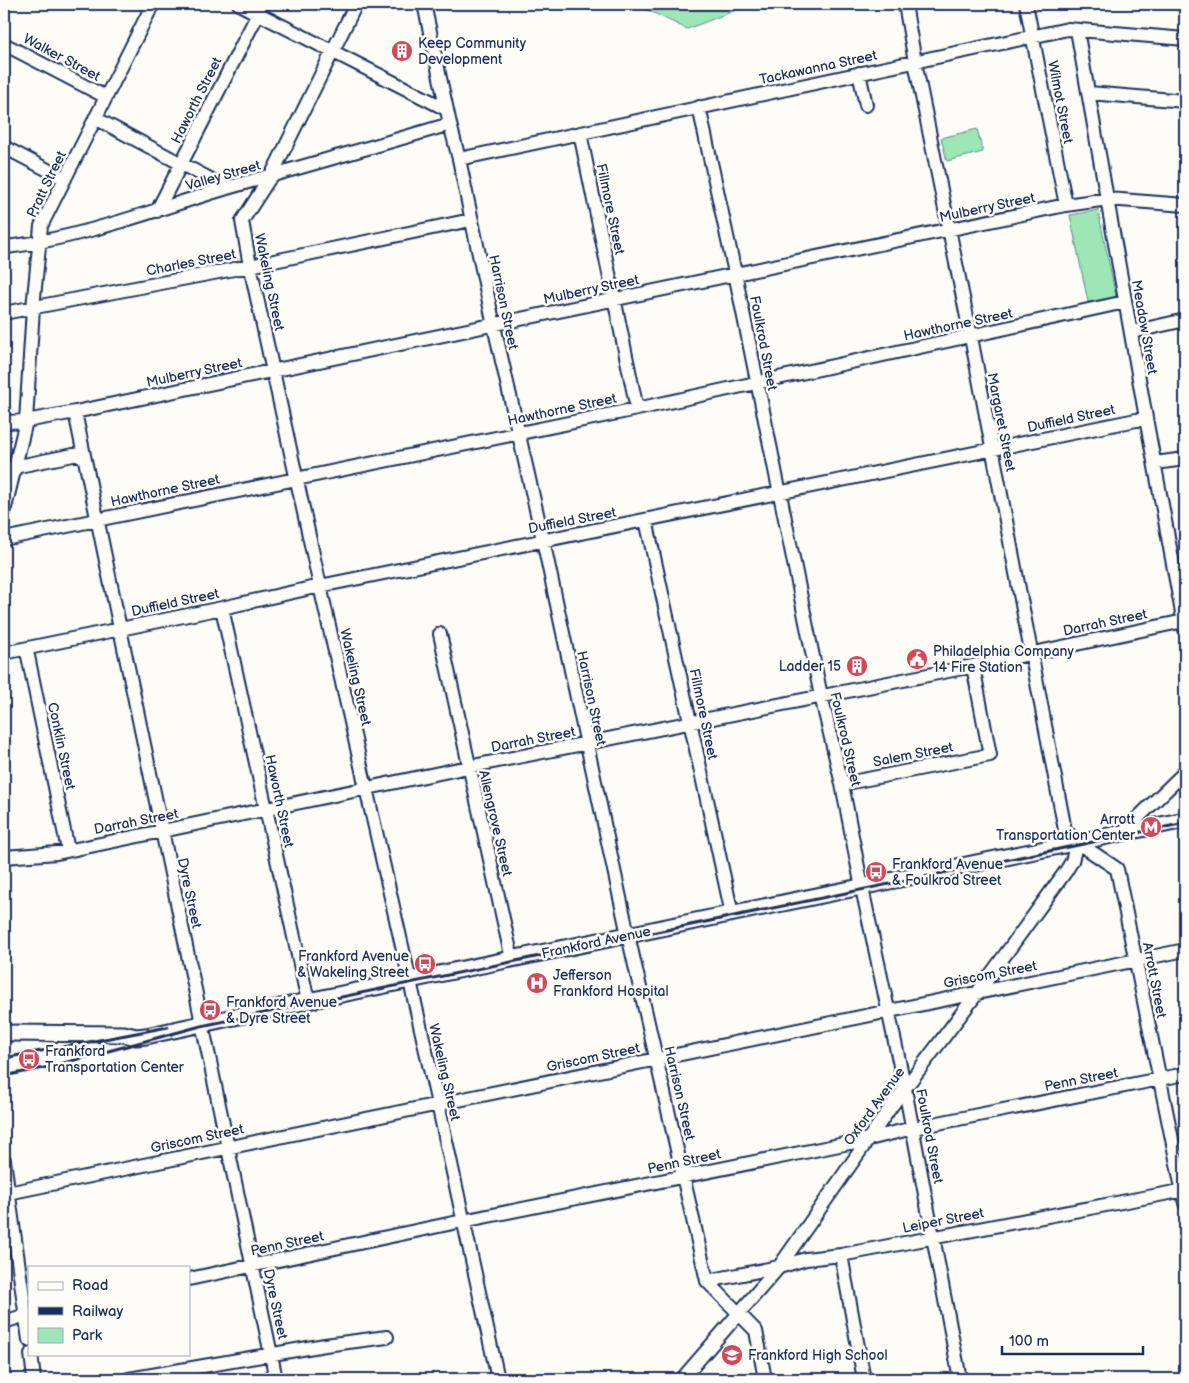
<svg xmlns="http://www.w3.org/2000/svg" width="1189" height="1383" viewBox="0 0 1189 1383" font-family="'Balsamiq Sans',sans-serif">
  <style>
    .green { fill: #9de6b5; stroke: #5c8a8a }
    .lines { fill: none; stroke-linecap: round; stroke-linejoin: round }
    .minor-casing { stroke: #1b2f5e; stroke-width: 16 }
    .major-casing { stroke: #1b2f5e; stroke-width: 19 }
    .minor { stroke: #fdfcf7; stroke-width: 12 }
    .major { stroke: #fdfcf7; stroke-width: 15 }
    .rail { stroke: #1b2f5e; stroke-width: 3 }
    .labels { text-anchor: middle; stroke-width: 5; stroke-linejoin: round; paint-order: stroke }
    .poi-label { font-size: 14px; fill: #1b2f5e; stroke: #fdfcf7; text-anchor: start }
    .street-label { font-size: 14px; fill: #1b2f5e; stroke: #fdfcf7 }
  </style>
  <rect width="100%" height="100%" fill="#fdfcf7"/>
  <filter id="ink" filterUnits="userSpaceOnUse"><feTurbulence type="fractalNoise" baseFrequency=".02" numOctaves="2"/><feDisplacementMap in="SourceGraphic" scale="10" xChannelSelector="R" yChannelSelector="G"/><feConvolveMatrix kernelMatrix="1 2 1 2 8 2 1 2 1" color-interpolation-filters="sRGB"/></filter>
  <g filter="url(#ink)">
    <path class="green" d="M635,4H752L687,29Z
      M977,129L983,152L947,161L941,138Z
      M1098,210L1116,297L1088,302L1070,215Z"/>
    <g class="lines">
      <g class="minor-casing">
        <path id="minor" d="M239,4L446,109
          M356,4L271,176L242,221L250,266L320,586L438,1104L498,1379
          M424,4L450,124L459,159L494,326L543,540L628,935L707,1281L756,1331L765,1379
          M905,4L915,62L971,337L1065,830L1077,842L1117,869L1185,1203
          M1026,4L1066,205
          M1077,30L1146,418L1185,629
          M4,44L106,97
          M859,73L866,105
          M1089,93L1185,101
          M699,107L735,273L821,696L842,784L862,888L905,1089L960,1379
          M95,118L227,188
          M580,133L637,409
          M4,147L65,179
          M459,159L1068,29L1185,39
          M157,211L263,4
          M4,246L7,247C82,238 154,210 227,188C301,167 376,146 450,124
          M4,313L250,266L471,220
          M1132,332L1185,320
          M75,412L276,1379
          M4,422L26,421L75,412L1066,205L1108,199L1185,205
          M1155,463L1185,459
          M4,472L14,467L83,453
          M4,512L26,421L33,308L41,226L153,4
          M646,520L732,914
          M4,539L637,409L1125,302
          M222,608L308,1001
          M440,634L512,959
          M25,649L28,656L68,850
          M4,653L222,608L320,586L1146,418
          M842,784L990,755L973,666
          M1122,833L1185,772
          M4,857L57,853L468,767L973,666L1184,621
          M4,1160L29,1340
          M8,1193L1185,950
          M841,1255L864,1379
          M189,1279L453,1223L869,1139L913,1128L1185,1074
          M707,1281L779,1267L806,1259L841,1255L1185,1190
          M4,1322L29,1314
          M31,1354L34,1379
          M129,1379L325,1345L387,1337
          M682,1379L779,1267L893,1104L978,992L1066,871L1072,861L1077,842"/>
      </g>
      <g class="major-casing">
        <path id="major" d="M4,1033L124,1034L136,1037L146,1036L308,1001L1185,820"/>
      </g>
      <use href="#minor" class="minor"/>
      <use href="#major" class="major"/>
      <path class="rail" d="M4,1058L168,1027
        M4,1076L49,1067L201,1026L1185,823"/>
    </g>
  </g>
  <defs>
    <g id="building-disc" transform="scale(1.125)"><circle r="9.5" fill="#d1495b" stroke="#fdfcf7"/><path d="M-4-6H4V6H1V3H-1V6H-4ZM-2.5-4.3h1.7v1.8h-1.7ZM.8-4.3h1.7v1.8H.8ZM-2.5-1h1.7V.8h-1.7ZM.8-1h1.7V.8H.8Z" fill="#fff"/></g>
    <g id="civic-disc" transform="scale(1.125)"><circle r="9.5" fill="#d1495b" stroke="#fdfcf7"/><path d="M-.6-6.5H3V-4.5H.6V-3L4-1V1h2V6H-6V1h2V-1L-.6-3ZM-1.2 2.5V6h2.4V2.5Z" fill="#fff"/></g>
    <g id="metro-disc" transform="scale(1.125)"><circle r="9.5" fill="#d1495b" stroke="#fdfcf7"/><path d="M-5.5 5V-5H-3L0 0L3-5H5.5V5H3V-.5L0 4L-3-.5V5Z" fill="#fff"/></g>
    <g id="bus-disc" transform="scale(1.125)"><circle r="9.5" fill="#d1495b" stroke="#fdfcf7"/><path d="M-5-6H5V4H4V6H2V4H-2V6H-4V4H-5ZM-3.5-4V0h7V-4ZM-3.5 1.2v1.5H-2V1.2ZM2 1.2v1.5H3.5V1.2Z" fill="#fff"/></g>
    <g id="hospital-disc" transform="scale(1.125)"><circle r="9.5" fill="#d1495b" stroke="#fdfcf7"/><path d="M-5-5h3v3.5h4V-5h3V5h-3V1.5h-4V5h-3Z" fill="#fff"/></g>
    <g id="school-disc" transform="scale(1.125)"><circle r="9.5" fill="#d1495b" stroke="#fdfcf7"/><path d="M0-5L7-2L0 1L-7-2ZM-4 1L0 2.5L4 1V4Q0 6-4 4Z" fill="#fff"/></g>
  </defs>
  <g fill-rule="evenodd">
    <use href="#building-disc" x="402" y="51"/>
    <use href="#civic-disc" x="917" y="659"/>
    <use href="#building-disc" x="857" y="666"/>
    <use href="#metro-disc" x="1151" y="827"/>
    <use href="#bus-disc" x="876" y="872"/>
    <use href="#bus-disc" x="425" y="964"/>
    <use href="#hospital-disc" x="537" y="983"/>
    <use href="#bus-disc" x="210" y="1010"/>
    <use href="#bus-disc" x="29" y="1059"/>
    <use href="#school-disc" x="732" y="1355"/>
  </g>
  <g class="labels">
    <g class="poi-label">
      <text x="418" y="48">Keep Community<tspan x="418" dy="16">Development</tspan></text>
      <text x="933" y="656">Philadelphia Company<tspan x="933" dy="16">14 Fire Station</tspan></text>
      <text x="841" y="671" text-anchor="end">Ladder 15</text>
      <text x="1135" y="824" text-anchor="end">Arrott<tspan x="1135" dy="16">Transportation Center</tspan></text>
      <text x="892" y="869">Frankford Avenue<tspan x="892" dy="16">&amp; Foulkrod Street</tspan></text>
      <text x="409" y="961" text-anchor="end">Frankford Avenue<tspan x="409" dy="16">&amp; Wakeling Street</tspan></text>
      <text x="553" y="980">Jefferson<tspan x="553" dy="16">Frankford Hospital</tspan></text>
      <text x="226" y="1007">Frankford Avenue<tspan x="226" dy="16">&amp; Dyre Street</tspan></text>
      <text x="45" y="1056">Frankford<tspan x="45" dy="16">Transportation Center</tspan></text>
      <text x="748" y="1360">Frankford High School</text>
    </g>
    <g class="street-label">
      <text transform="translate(62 57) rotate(28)" y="5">Walker Street</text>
      <text transform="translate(818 67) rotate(-12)" y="5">Tackawanna Street</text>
      <text transform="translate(196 100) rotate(-63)" y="5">Haworth Street</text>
      <text transform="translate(1061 102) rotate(79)" y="5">Wilmot Street</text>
      <text transform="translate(223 175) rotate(-16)" y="5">Valley Street</text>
      <text transform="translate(46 184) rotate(-64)" y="5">Pratt Street</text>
      <text transform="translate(987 207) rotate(-12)" y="5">Mulberry Street</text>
      <text transform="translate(611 209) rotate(78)" y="5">Fillmore Street</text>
      <text transform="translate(191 262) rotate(-11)" y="5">Charles Street</text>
      <text transform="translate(270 282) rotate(78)" y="5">Wakeling Street</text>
      <text transform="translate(591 289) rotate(-12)" y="5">Mulberry Street</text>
      <text transform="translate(504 302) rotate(78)" y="5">Harrison Street</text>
      <text transform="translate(958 324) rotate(-12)" y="5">Hawthorne Street</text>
      <text transform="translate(1145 327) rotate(80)" y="5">Meadow Street</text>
      <text transform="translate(764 343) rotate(79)" y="5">Foulkrod Street</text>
      <text transform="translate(194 372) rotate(-12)" y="5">Mulberry Street</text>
      <text transform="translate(562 409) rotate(-12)" y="5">Hawthorne Street</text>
      <text transform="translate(1071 418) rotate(-12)" y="5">Duffield Street</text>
      <text transform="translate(1002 422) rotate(79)" y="5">Margaret Street</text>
      <text transform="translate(165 490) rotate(-12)" y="5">Hawthorne Street</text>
      <text transform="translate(572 520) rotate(-11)" y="5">Duffield Street</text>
      <text transform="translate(175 602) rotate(-12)" y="5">Duffield Street</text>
      <text transform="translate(1105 622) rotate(-12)" y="5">Darrah Street</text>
      <text transform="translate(356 677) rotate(77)" y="5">Wakeling Street</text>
      <text transform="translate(592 698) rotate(78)" y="5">Harrison Street</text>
      <text transform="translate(704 714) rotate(78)" y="5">Fillmore Street</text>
      <text transform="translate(533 739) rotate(-11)" y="5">Darrah Street</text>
      <text transform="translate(846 739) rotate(77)" y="5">Foulkrod Street</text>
      <text transform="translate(62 746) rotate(78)" y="5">Conklin Street</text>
      <text transform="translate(913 754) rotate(-11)" y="5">Salem Street</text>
      <text transform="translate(280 801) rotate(78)" y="5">Haworth Street</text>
      <text transform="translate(136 821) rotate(-11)" y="5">Darrah Street</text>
      <text transform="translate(496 823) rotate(77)" y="5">Allengrove Street</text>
      <text transform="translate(190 893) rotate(78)" y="5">Dyre Street</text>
      <text transform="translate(596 942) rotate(-12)" y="5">Frankford Avenue</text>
      <text transform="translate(990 974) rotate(-11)" y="5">Griscom Street</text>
      <text transform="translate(1155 980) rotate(79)" y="5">Arrott Street</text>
      <text transform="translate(593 1057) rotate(-12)" y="5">Griscom Street</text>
      <text transform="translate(445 1072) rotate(77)" y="5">Wakeling Street</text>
      <text transform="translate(1081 1079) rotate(-11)" y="5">Penn Street</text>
      <text transform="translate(680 1093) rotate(77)" y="5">Harrison Street</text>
      <text transform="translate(874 1106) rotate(-54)" y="5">Oxford Avenue</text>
      <text transform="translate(930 1136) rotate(79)" y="5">Foulkrod Street</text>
      <text transform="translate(197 1138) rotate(-12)" y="5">Griscom Street</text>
      <text transform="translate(684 1161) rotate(-12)" y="5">Penn Street</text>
      <text transform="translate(943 1220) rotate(-11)" y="5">Leiper Street</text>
      <text transform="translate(287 1243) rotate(-12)" y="5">Penn Street</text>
      <text transform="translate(276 1304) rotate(78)" y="5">Dyre Street</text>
    </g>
  </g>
  <rect width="1189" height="1383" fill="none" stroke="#fdfcf7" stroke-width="20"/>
  <rect x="10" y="10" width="1169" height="1363" fill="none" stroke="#1b2f5e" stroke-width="2" filter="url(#ink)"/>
  <rect x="28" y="1266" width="162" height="90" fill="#fdfcf7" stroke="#a3aaba"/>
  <rect x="38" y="1282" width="25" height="8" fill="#fdfcf7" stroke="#a3aaba"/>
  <text x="72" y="1290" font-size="15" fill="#1b2f5e">Road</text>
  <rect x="38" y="1307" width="25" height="8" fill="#1b2f5e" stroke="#a3aaba"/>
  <text x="72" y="1316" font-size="15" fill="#1b2f5e">Railway</text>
  <rect x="38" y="1328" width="25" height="15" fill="#9de6b5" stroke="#a3aaba"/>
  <text x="72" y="1340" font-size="15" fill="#1b2f5e">Park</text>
  <path d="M1002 1346v8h141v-8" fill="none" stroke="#1b2f5e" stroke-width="2.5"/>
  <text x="1009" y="1346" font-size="15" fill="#1b2f5e" stroke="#fdfcf7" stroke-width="4" paint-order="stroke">100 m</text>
</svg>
